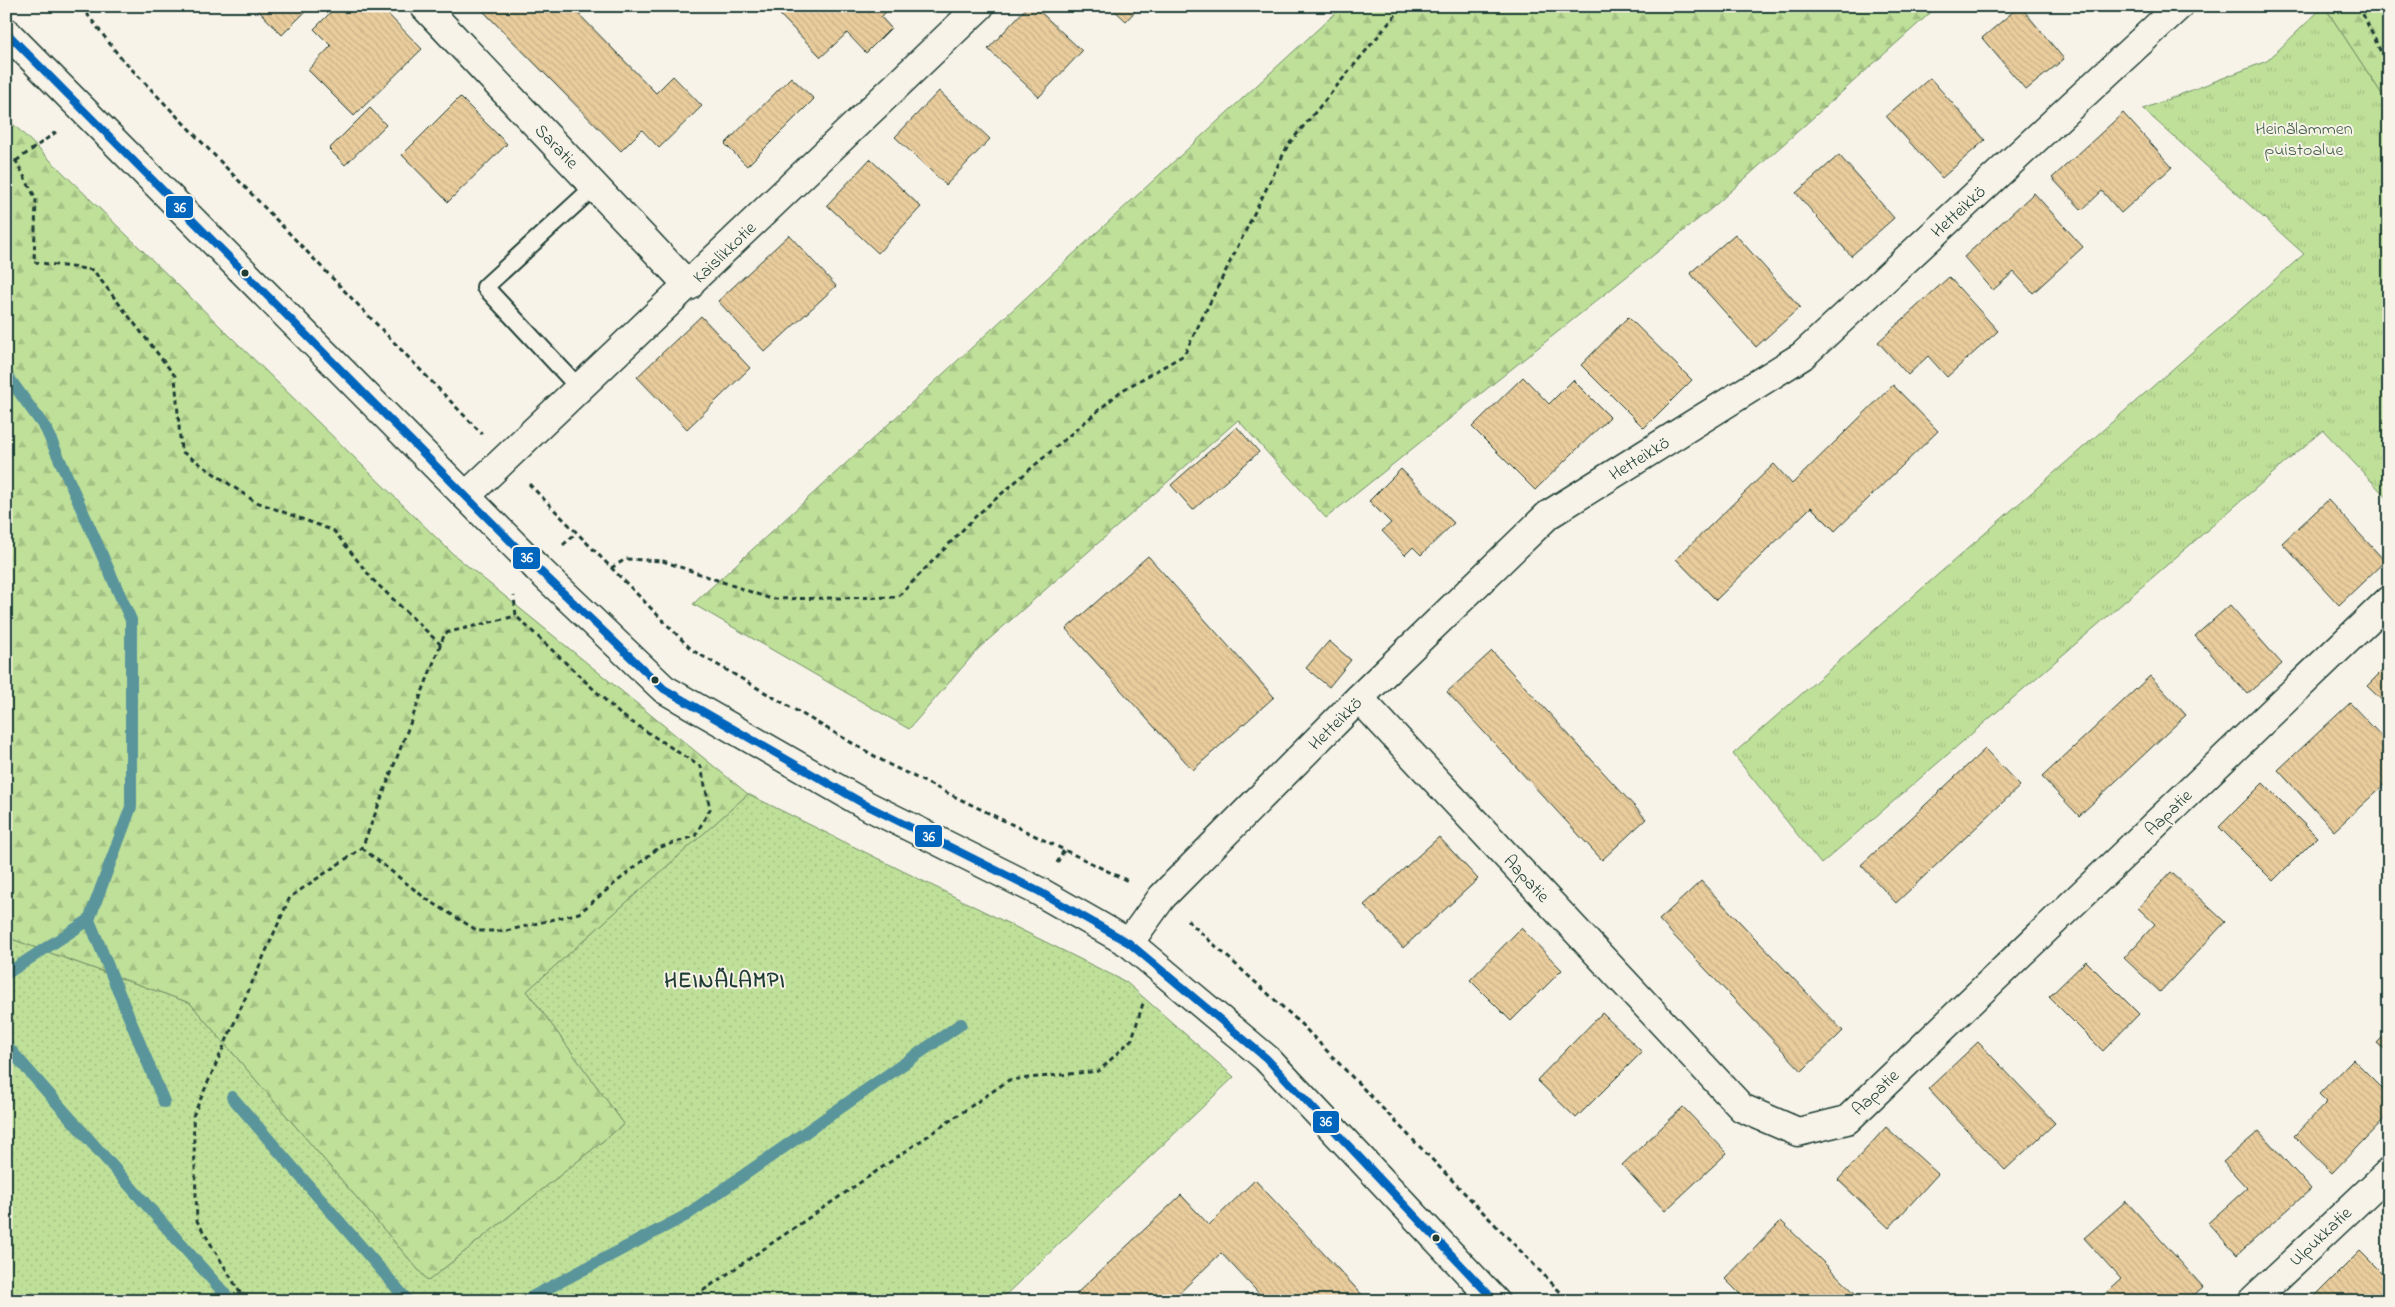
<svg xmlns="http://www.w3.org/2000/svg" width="2395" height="1307" viewBox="0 0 2395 1307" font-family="'Indie Flower',sans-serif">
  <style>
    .grass { fill: url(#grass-dots); stroke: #6f8e66 }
    .forest { fill: url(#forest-firs); stroke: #6f8e66 }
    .park { fill: url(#park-tufts); stroke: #6f8e66 }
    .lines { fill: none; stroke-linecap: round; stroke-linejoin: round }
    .stream { stroke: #5a959b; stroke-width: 12 }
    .building { fill: url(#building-back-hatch); stroke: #1f3d34 }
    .service-casing { stroke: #1f3d34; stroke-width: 20 }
    .minor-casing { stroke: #1f3d34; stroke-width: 31 }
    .tertiary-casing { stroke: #1f3d34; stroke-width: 31 }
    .path { stroke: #1f3d34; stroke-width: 3; stroke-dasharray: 5 4; stroke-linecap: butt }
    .service { stroke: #f7f3e8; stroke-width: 16 }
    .minor { stroke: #f7f3e8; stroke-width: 28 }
    .tertiary { stroke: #f7f3e8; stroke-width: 28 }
    .bus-1-casing { stroke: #f7f3e8; stroke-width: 11 }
    .bus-1 { stroke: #0065bd; stroke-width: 8 }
    .bus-dot { fill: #1f3d34; stroke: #f7f3e8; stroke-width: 2 }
    .labels { text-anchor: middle; stroke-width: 4; stroke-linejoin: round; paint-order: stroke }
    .park-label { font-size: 18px; fill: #3f5e48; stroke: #f7f3e8 }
    .street-label { font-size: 18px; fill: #1f3d34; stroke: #f7f3e8 }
    .district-label { font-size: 22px; font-weight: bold; letter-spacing: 1px; fill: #1f3d34; stroke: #f7f3e8 }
    .line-badge { stroke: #f7f3e8; stroke-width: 2 }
    .badge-label { font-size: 14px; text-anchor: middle; font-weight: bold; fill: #fff }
  </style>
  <defs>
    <pattern id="grass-dots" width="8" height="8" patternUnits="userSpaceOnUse" patternTransform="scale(1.25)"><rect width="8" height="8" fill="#bfe099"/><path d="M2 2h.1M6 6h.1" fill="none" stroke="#a4c184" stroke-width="1.8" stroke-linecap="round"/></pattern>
    <pattern id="forest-firs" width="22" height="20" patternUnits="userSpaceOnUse" patternTransform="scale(1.25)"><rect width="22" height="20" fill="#bfe099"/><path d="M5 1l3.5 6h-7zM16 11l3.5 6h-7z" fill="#a4c184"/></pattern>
    <pattern id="park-tufts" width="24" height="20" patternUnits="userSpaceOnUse" patternTransform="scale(1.25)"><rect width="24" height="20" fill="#bfe099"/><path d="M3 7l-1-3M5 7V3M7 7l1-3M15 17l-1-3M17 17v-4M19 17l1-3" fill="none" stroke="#a4c184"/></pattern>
    <pattern id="building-back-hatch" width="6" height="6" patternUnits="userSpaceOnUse" patternTransform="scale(1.25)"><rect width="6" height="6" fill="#eacd9d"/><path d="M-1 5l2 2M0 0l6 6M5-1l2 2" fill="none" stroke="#c8b188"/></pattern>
  </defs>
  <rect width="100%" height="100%" fill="#f7f3e8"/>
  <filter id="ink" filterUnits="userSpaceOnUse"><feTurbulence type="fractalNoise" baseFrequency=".02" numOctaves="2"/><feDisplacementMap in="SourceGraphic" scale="10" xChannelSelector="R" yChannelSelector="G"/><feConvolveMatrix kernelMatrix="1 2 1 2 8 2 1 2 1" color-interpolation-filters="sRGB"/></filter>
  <g filter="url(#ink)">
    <path class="grass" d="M748,794L1126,982L1234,1077L999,1301H6V937L190,1003L428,1281L624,1124L527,991Z"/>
    <path class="forest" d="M1343,6H1938L1712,208L1326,518L1238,420L979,648L909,729L693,604Z
      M2324,6H2389V105Z
      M6,117L453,554L748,794L527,991L624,1124L428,1281L190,1003L6,937Z"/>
    <path class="park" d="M2324,6L2389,105V500L2323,430L1821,864L1733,754L2304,254L2143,109L2267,61Z"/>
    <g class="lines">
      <path class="stream" d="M6,374L46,429L131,620V807L89,920L6,974
        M89,920L164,1102
        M6,1045L231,1301
        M232,1097L408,1301
        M524,1301L685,1216L961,1024"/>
    </g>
    <path class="building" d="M254,6H311L282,35Z
      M337,6H356L361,12L367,6H380L422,49L354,116L308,70L331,46L314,29Z
      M482,6H571L656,93L673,76L702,106L659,148L642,130L621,151L480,8Z
      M789,6H892L881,17L891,28L866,53L847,33L821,57L780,15Z
      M1028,6H1034L1082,51L1039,97L988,49Z
      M1110,6H1140L1126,21Z
      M2020,6L2064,59L2026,90L1982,38Z
      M791,77L814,99L747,166L725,144Z
      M1930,78L1985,140L1942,178L1886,116Z
      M939,91L990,139L946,185L895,137Z
      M460,97L507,144L448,202L402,155Z
      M370,108L386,125L345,165L329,149Z
      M2123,113L2172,167L2121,213L2102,191L2082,210L2052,178Z
      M1839,155L1894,218L1851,256L1796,193Z
      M870,159L921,207L878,253L827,205Z
      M2034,193L2083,247L2033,293L2014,272L1993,290L1964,257Z
      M1735,234L1800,307L1756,347L1690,273Z
      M789,235L836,286L765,352L718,301Z
      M1949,277L1998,331L1947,377L1928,356L1908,375L1878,342Z
      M701,316L750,368L687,429L637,377Z
      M1628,317L1692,380L1644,428L1581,365Z
      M1523,377L1549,404L1573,380L1610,417L1535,490L1472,427Z
      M1893,385L1938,431L1835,531L1811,507L1716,600L1676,559L1774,464L1792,484Z
      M1237,427L1259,452L1193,510L1171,485Z
      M1401,469L1454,523L1421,555L1413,547L1405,555L1382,531L1391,523L1369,501Z
      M2328,500L2385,561L2339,605L2282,543Z
      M1148,556L1274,697L1193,770L1066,629Z
      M2230,605L2282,664L2247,694L2195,636Z
      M1329,641L1351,660L1329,687L1306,668Z
      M1492,651L1646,819L1602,860L1447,692Z
      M2389,664V707L2367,686Z
      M2150,676L2186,715L2079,816L2042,777Z
      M2350,703L2389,744V780L2334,831L2278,770Z
      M1985,749L2020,786L1896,903L1861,865Z
      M2263,783L2317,837L2273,881L2219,827Z
      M1439,837L1478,879L1403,948L1364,905Z
      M2171,872L2225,922L2160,992L2124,958L2155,924L2138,908Z
      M1701,881L1843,1031L1802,1071L1659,920Z
      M1521,928L1562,970L1511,1021L1470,980Z
      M2086,961L2139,1014L2103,1051L2049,997Z
      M1602,1013L1642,1052L1576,1118L1537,1080Z
      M2389,1031V1054L2377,1043Z
      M1978,1042L2055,1123L2005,1170L1928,1089Z
      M2353,1059L2389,1095V1114L2332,1173L2294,1136L2327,1102L2319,1094Z
      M1683,1107L1727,1153L1665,1211L1622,1165Z
      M1886,1127L1938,1174L1889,1228L1838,1180Z
      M2259,1131L2311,1189L2237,1255L2208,1223L2247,1188L2223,1162Z
      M1255,1180L1368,1301H1266L1221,1253L1171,1301H1082L1076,1294L1181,1195L1209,1225Z
      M2126,1201L2203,1287L2187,1301H2097L2121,1279L2084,1238Z
      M1781,1221L1863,1301H1747L1725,1279Z
      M2360,1251L2389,1280V1301H2319L2315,1296Z"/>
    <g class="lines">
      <g class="service-casing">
        <path id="service" d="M580,389L485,287L595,186"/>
      </g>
      <g class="minor-casing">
        <path id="minor" d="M424,6L689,286
          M466,496L980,6
          M1359,698L1742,1108L1798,1132L1847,1120L2389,600
          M1129,943L1162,897L1359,698L1548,515L1802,356L2179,6
          M2252,1301L2389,1172"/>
      </g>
      <g class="tertiary-casing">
        <path id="tertiary" d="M6,32L537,568L664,689L866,805L1040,892L1129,943L1266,1058L1495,1301"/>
      </g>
      <path class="path" d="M81,6L120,57L482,434
        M2359,6L2389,69
        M6,157L16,161L36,199L34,262L93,270L175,376L181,451L254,501L334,531L373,580L441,645
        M16,161L56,132
        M529,484L692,650L890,765L1130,882
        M563,545L575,534
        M611,568L626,559L663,561L771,599L898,597L977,515L1121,391L1184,355L1288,145L1403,6
        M362,848L425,898L478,931H506L579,913L658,848L695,836L710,809L701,767L621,715L516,616L514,596
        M1057,863L1064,850
        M1187,920L1298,1021L1569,1301
        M245,1301L197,1221L193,1116L290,897L362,848L445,633L516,616
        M688,1301L1009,1080L1099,1071L1132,1039L1144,1000"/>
      <use href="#service" class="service"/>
      <use href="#minor" class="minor"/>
      <use href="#tertiary" class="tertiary"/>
      <g class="bus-1-casing">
        <path id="bus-1" d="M6,32L537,568L664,689L866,805L1040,892L1129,943L1266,1058L1495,1301"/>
      </g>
      <use href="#bus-1" class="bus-1"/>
    </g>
  </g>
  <g class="bus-dot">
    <circle cx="245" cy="273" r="4.5"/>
    <circle cx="655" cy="680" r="4.5"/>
    <circle cx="1436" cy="1238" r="4.5"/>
  </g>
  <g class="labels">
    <g class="park-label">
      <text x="2304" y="134">Heinälammen<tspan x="2304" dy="21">puistoalue</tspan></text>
    </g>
    <g class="street-label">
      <text transform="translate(557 146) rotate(46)" y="6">Saratie</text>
      <text transform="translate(1958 211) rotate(-43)" y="6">Hetteikkö</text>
      <text transform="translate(724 252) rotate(-44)" y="6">Kaislikkotie</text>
      <text transform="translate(1639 458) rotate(-32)" y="6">Hetteikkö</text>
      <text transform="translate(1335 723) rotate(-45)" y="6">Hetteikkö</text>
      <text transform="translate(2168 812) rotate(-44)" y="6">Aapatie</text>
      <text transform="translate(1527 878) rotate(47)" y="6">Aapatie</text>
      <text transform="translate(1875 1092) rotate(-44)" y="6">Aapatie</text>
      <text transform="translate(2320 1236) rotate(-43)" y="6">Ulpukkatie</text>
    </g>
    <g class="district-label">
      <text x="725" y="987">HEINÄLAMPI</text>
    </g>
  </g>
  <g class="line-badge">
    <rect x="165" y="195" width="29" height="24" rx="5" fill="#0065bd"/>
    <rect x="512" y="546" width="29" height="24" rx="5" fill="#0065bd"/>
    <rect x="914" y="824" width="29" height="24" rx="5" fill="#0065bd"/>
    <rect x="1312" y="1110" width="28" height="24" rx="5" fill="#0065bd"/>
  </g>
  <g class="badge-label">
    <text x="180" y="212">36</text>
    <text x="527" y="562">36</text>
    <text x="929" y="841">36</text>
    <text x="1326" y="1126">36</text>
  </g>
  <rect width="2395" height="1307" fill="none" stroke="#f7f3e8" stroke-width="25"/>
  <rect x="12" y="12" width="2370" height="1282" fill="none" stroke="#1f3d34" stroke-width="2" filter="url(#ink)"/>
</svg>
